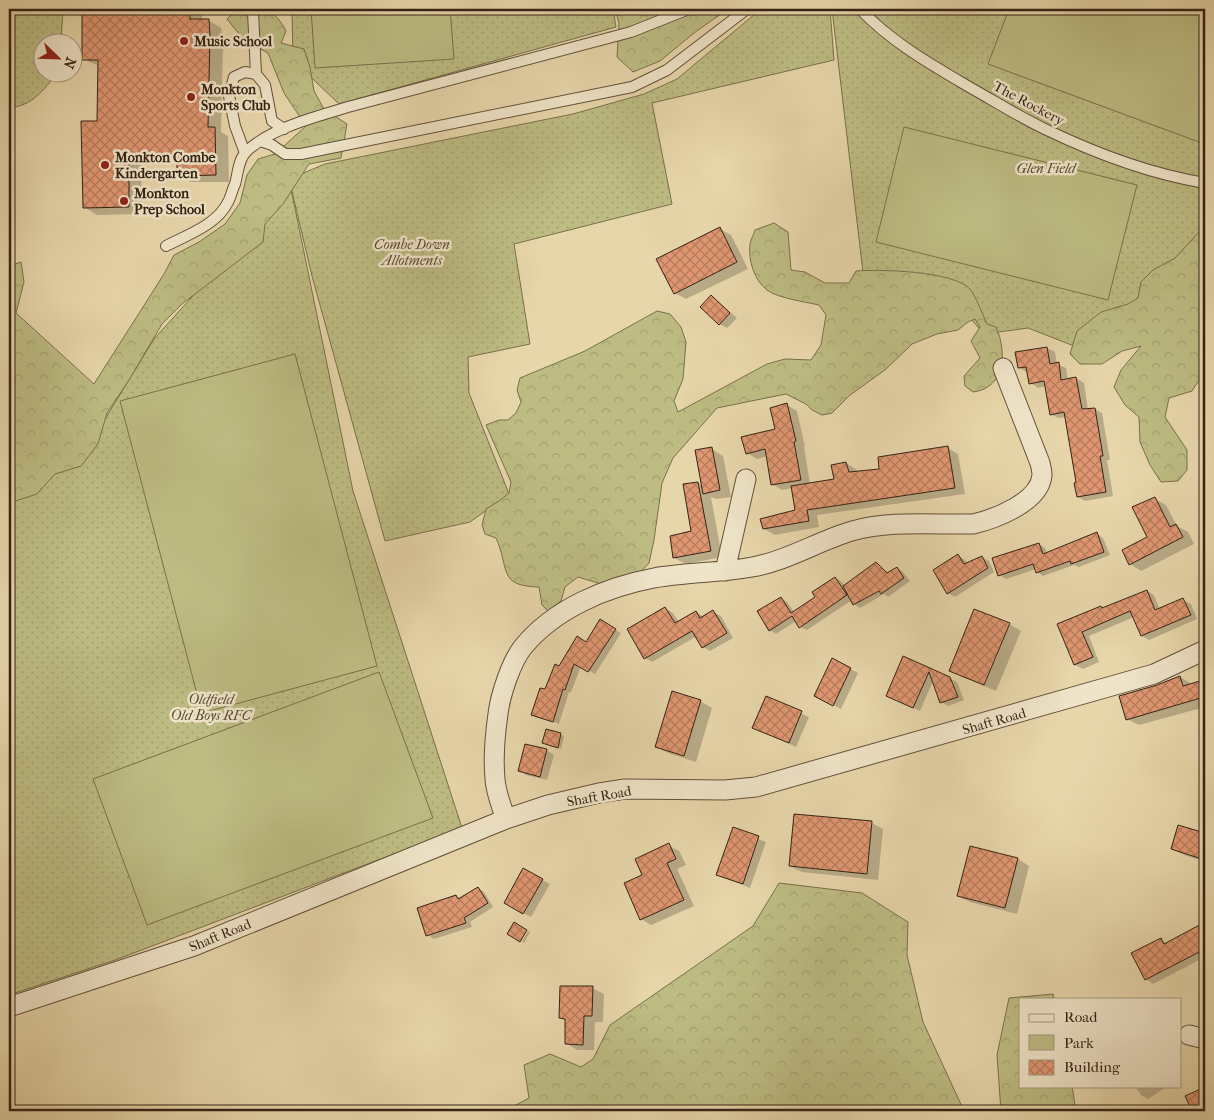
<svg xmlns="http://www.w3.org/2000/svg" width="1214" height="1120" viewBox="0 0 1214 1120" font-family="'IM FELL French Canon',serif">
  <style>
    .green { fill: url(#green-dots); stroke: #79704c }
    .forest { fill: url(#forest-crowns); stroke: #79704c }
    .pitch { fill: #bdbc83; stroke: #79704c }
    .shadow { fill: #0003 }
    .building { fill: url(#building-cross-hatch); stroke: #352315 }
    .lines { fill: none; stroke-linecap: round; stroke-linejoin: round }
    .service-casing { stroke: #62503a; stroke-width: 12 }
    .minor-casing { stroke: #62503a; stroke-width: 21 }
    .service { stroke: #efe4c8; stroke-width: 10 }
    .minor { stroke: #efe4c8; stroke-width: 19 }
    .poi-dot { fill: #8f2418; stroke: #efe4c8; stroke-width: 2 }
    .labels { text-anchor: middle; stroke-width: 5; stroke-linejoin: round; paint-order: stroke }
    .poi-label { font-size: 14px; font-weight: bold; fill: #352315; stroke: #efe4c8; text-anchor: start }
    .street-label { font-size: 14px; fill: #352315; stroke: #efe4c8 }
    .park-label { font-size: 14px; font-style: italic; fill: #574930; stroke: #efe4c8 }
  </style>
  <defs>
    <pattern id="green-dots" width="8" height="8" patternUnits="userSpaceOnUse" patternTransform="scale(1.25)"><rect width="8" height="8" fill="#bdbc83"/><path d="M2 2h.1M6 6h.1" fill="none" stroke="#a3a170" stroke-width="1.8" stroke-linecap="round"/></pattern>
    <pattern id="forest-crowns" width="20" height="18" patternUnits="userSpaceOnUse" patternTransform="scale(1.25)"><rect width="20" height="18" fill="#bdbc83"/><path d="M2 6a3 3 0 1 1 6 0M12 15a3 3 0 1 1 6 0" fill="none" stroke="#a3a170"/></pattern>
    <pattern id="building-cross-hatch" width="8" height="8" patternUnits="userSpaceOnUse" patternTransform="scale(1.25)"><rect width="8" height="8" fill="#e09771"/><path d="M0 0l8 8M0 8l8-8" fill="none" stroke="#b67b5c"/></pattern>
  </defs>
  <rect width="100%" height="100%" fill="#e7d6aa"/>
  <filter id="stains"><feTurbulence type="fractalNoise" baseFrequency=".004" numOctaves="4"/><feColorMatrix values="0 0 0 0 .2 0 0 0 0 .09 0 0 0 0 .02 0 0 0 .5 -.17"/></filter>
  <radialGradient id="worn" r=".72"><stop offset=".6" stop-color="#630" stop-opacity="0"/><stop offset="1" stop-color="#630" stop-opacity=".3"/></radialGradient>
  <path class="green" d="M9,9H63L61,42H42V72L57,73C44,90 32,106 9,108Z
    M292,9H613L616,27L339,104L293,60Z
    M761,9H830L834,60L652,103L672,204L514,244L530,344L468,357L469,393L509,494L470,522L385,541L312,276L289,179L353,491L462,828L118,959L9,995V499L64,466L86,450L154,339L201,287L289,179L325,164L573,114L644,94L677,79Z
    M832,9H1205V287L1074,346L1028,328L984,334L951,296L864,281Z"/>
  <path class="forest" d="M238,9C262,9 274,7 286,31L281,43L304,49L310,67L314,91L324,109L347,124L341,158L309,164L283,204L265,224L263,242L182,304L162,324L129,380L107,413L98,444L81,466L55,474L37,494L9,503V266L21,262L24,282L16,313L94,384L164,274L174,255L199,242L225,224L240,203L247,175L258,159L275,154L306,126L284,93L268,53L244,40L227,19Z
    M615,9H728L694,33L660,61L633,72L617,57L619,23Z
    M774,223L788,232L791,270L805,272L825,283H849L856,271C880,269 953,271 970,289C974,293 984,317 987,324L996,327C1007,351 1006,388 973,392L965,386L964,376L980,358L971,341L980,327L975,319L968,322L958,330L937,334L912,344L885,370L850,395L832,413L822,415L812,410L806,404L786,394L717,408L673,458L662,483L654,540L649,563L637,576L610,584L598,583L578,577L565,587L561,601L548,611L542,605L539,587C497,586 510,569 496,538L485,534L482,525L486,509L499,501L509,493L511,482L486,425L499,420H508L516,413L521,402L517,390L520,378L585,351L657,311L670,314L681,327L686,342L683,379L674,401L678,412L767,364L785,359L811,360L821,345L826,315L819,305C806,302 777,298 767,290C754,280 748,260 750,244C751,239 754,234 755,230Z
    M1205,229V348L1203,350V374L1192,391L1169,398L1165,417L1187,450V470L1178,481L1161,482L1150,465L1140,442L1139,417L1125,405L1114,387L1121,370L1141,346L1122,351L1102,364H1080L1070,354L1077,331L1101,312L1128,304L1138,298L1141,282L1153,270L1175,258L1198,233Z
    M779,883L862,893L908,922L907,955L923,1022L964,1111H505L529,1098L524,1065L550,1054L581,1067L593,1059L610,1025L753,926Z
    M1053,994L1054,999H1020V1086H1072L1076,1111H1001L997,1055L1009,998Z"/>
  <path class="pitch" d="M311,9H450L454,59L315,68Z
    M1009,9H1196L1205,12V124L1199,142L988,64Z
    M904,127L1137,185L1108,300L876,242Z
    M295,354L377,666L202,713L120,401Z
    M379,672L433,818L147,925L93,779Z"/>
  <path class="shadow" d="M83,9H202V20H208L221,28L223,43L221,132L228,136L229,182H191L178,175V161L141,162L142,214L97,215L84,207L98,122L99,66L83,59Z
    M720,229L731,235L748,269L686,299L675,293Z
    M711,297L718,301L737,318L727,328L719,324Z
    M1047,348L1055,352L1057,364L1066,368L1068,380L1076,378L1084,383L1088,410L1095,409L1102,413L1110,460H1107L1113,496L1085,501L1078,497V483L1066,417L1058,418L1051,414L1046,386L1038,388L1031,383L1027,372L1019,368Z
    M787,405L797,411L805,447H804L810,484L835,480L846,463L857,470L858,472L880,470L948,448L958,454L965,494L817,515L819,527L775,535L764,529L796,510L793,488L782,490L772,484L767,456L757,459L747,453L776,430Z
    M1205,434V454L1201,436Z
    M712,449L723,456L731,497L716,499L711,497L722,557L686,564L674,558L693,532L698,483L703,486Z
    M1155,499L1166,505L1177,526L1188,532L1194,544L1141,571L1130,564L1149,537Z
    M1097,534L1103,538L1110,555L1079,567L1074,565L1043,576L1037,572L1036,569L1006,579L999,575L1039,544L1045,548L1047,553Z
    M958,556L965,560L968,564L982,557L989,561L994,572L955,597L948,593Z
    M1205,557V570L1200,559Z
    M876,563L889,573L897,568L903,572L910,581L888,597L884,594L860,608L854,604L852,600L807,630L800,627L796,621L776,634L770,630L781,598L787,602L794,612L817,598L836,578L842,582L845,586Z
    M1147,591L1154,595L1160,610L1183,600L1191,604L1197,619L1149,640L1142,636L1134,617L1089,636L1099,662L1083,669L1075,665L1059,625L1101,607L1104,609Z
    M665,608L673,613L679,622L696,612L704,617L713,612L721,616L733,638L710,651L703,647L697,636L652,662L645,658Z
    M600,621L621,633L595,674L581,666L571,692H569L559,724L533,715L560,667L586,643Z
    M1009,624L1021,631L996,691L962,677L950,670Z
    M904,658L957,682L964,700L948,706L941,702L933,681L920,711L887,696Z
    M850,669L858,673L841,709L823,700Z
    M1180,677L1192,684L1199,682L1205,686V707L1139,725L1127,719L1157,686Z
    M766,697L809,717L796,747L761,731Z
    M700,701L712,708L696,762L668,753L657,747Z
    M547,731L564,736L561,749L543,743Z
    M546,750L554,755L547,780L526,775L519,770Z
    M872,823L883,829L878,880L802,872L790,866Z
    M1179,827L1205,835V862L1184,855L1172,849Z
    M733,829L766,842L750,888L718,875Z
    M668,845L679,851L686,865L677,869L694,906L651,925L641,919L644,875Z
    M970,847L1018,859L1029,866L1017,914L970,902L958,896Z
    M524,870L550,884L531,917L505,903Z
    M478,888L484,892L493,907L470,922L472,927L434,939L428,935L456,896L461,899Z
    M1204,924L1205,957L1153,984L1146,979L1161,940L1167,944Z
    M528,931L530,932L524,943L522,942Z
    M592,988L604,994L603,1022H595L594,1050H577L566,1043V1021L561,1018Z
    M1135,1086H1168L1148,1099L1141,1095Z"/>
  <path class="building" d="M82,9H190V19H209L210,35L208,127H215L216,175L177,176V154L129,155V207L83,208L81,121H97L98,60H82Z
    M720,227L737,262L674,294L656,259Z
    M711,295L730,313L719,325L700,307Z
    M1047,347L1050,364L1059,362L1061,380L1076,377L1082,409L1095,408L1103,456H1100L1106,492L1077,497L1074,483L1076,482L1064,412L1050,415L1044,381L1029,384L1026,367L1018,368L1015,352Z
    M787,403L796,441L794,442L801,480L771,485L765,449L746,454L741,437L775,429L770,408Z
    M948,446L955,488L807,510L809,521L763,529L760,519L795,510L791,486L834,479L831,465L846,462L849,472L879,469L878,457Z
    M712,447L720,490L703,494L695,450Z
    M698,482L711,551L673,558L670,536L691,531L683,484Z
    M1155,497L1170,527L1176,524L1183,537L1129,565L1122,550L1147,537L1132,507Z
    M1097,532L1104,552L1071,564L1070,561L1036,573L1033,564L998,576L992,558L1039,543L1043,554Z
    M958,554L964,564L982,556L988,568L947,594L933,570Z
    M876,562L887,573L897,567L904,578L881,594L879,591L853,605L843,586Z
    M835,577L847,595L799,628L792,616L769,631L757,611L781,597L791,613L815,597L812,592Z
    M1147,590L1155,610L1183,598L1191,615L1141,636L1130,611L1082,632L1093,657L1074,665L1057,624L1101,606L1102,608Z
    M665,607L675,623L696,611L700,618L713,610L727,633L702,648L692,631L644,659L627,629Z
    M974,609L1010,623L984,685L949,671Z
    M600,619L616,629L588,672L574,664L565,690L563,689L553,722L531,715L540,688L545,689L555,664L559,666L577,636L586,642Z
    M903,656L950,677L958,697L940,703L929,672L913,708L886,696Z
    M832,658L851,668L833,706L814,696Z
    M1180,676L1183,686L1200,681L1204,697L1126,720L1119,696L1157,685Z
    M672,691L701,700L684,756L655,747Z
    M766,696L802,711L789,743L752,728Z
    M546,729L561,733L558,748L542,743Z
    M525,744L547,749L540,777L518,771Z
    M794,814L872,821L867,874L789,866Z
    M1178,825L1205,833V860L1171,849Z
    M733,827L759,836L743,884L716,875Z
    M669,843L676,859L667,863L684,900L640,920L624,883L642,875L635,859Z
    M970,846L1018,858L1005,908L957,896Z
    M523,868L543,879L523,914L504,903Z
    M478,887L488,903L464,918L466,923L426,936L417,908L456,895L458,899Z
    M514,922L527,930L520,942L507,934Z
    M1205,922V949L1145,980L1131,953L1161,938L1164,944Z
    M560,986H593L592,1016H584L583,1045L565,1044V1019L559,1018Z
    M1205,1087V1111H1192L1185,1096Z"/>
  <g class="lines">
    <g class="service-casing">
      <path id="service" d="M251,9L253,12L256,74
        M860,9C891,42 932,65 971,88C996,102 1021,118 1047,130C1097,154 1151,174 1205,183
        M260,141L272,145L285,154H301L632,87L667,70L747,9
        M245,153L235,126L229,96L234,77L245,72L256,74L265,85L272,121L284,129
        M166,246C187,235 217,225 228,202C231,197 232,190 235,184C238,174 238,160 246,152C270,128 316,117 348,107L631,32L689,9"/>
    </g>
    <g class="minor-casing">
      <path id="minor" d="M725,571L746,479
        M506,819C501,806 496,792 495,779C493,758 495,735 498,714C500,696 511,662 523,647C554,609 606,587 654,578C687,572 720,573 752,567C787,561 818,541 852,531C890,520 933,525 973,524C995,519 1040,502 1042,475C1042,471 1041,467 1040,463L1003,368
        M9,1007L194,946L506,819L548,805L599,793L625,789L725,790L756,787L1154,674L1205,650
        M1189,1035L1205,1039"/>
    </g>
    <use href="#service" class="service"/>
    <use href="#minor" class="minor"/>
  </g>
  <g class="poi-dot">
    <circle cx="184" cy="41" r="5"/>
    <circle cx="191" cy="97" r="5"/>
    <circle cx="105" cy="165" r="5"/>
    <circle cx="124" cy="201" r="5"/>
  </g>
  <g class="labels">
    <g class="poi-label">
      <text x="194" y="46">Music School</text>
      <text x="201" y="94">Monkton<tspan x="201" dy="16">Sports Club</tspan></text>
      <text x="115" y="162">Monkton Combe<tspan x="115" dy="16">Kindergarten</tspan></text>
      <text x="134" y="198">Monkton<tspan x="134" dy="16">Prep School</tspan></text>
    </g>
    <g class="street-label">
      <text transform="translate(1029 103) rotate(28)" y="5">The Rockery</text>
      <text transform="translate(994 721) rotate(-16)" y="5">Shaft Road</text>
      <text transform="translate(599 796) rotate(-10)" y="5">Shaft Road</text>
      <text transform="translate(220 935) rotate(-22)" y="5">Shaft Road</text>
    </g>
    <g class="park-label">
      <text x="1046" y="173">Glen Field</text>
      <text x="412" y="249">Combe Down<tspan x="412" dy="16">Allotments</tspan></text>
      <text x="211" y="704">Oldfield<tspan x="211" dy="16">Old Boys RFC</tspan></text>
    </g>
  </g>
  <rect width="1214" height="1120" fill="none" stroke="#e7d6aa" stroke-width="30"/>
  <rect x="10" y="10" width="1194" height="1100" fill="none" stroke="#352315" stroke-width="2.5"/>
  <rect x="15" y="15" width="1184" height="1090" fill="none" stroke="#352315"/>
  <rect x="1019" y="998" width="162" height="90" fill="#efe4c8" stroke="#a59780"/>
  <rect x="1029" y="1014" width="25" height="8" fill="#efe4c8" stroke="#a59780"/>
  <text x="1064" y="1022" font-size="15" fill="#352315">Road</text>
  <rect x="1029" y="1035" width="25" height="15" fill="#bdbc83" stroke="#a59780"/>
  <text x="1064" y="1048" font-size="15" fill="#352315">Park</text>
  <rect x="1029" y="1060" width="25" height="15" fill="url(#building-cross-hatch)" stroke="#a59780"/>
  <text x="1064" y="1072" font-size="15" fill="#352315">Building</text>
  <g transform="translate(58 58) rotate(113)"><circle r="24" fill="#efe4c8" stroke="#a59780"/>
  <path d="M0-4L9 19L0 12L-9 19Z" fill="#8f2418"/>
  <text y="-8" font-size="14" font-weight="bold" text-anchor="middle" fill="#352315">N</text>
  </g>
  <rect width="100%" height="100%" filter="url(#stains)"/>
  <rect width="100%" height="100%" fill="url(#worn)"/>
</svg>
